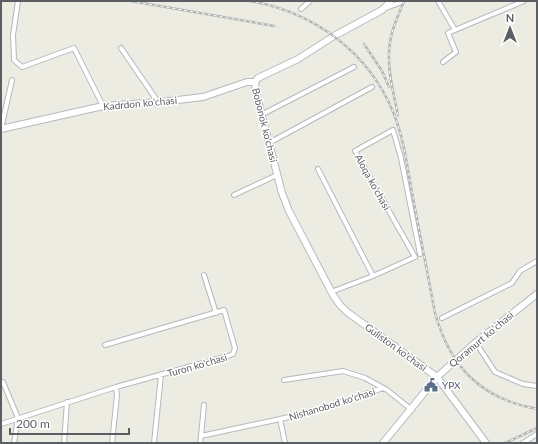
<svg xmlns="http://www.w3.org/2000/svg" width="538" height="444" viewBox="0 0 538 444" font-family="Lato,sans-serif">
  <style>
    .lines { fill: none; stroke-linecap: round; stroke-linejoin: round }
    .street-casing { stroke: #b5b8bd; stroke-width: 6 }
    .secondary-casing { stroke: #b6b9bf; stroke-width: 8 }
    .street { stroke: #fff; stroke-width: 4 }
    .secondary { stroke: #fff; stroke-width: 6 }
    .rail-casing { stroke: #b4b5b5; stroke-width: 2.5 }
    .rail { stroke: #fff; stroke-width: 1; stroke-dasharray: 3; stroke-linecap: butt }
    .labels { text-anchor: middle; stroke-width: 3; stroke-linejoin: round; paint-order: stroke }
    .street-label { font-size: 10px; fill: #5b5e63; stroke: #fff }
    .service-label { font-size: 10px; fill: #4e5e75; stroke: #fff; text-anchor: start }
  </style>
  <rect width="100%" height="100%" fill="#edece3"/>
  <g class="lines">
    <g class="street-casing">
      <path id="street" d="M18,1L13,35L14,60L22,67L74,48L103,106
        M438,1L455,30L524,1
        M386,8L402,2
        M301,9L310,1
        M121,48L158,102
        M443,62L456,52L448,33L455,30
        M261,115L354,67
        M1,129L12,80
        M269,143L372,87
        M318,169L373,276
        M234,195L277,175
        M204,275L216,313
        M331,292L373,276L415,257L355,151L393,130L401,158L420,254
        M442,318L512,283L520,271L537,261
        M478,346L495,372L523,384L537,386
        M284,380L343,371L365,378L387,390L412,410
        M3,382L18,418L14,443
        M280,419L312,412L383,388
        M1,424L116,387L228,356L233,354L235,348L224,310L105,345
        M201,436L204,405
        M64,443L67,402
        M112,443L117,395L116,387
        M154,443L161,375
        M200,443L201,436L280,419L285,443
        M523,443L537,434"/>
    </g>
    <g class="secondary-casing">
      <path id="secondary" d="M391,1L382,10L334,36L298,59L258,78L255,82L256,93L282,193L289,211L333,295L340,305L347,312L437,377L486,443
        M1,129L103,106L161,102L203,97L247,82H255
        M383,443L437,377L475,343L537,294"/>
    </g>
    <use href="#street" class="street"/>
    <use href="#secondary" class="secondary"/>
    <g class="rail-casing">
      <path id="rail" d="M131,1L274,26
        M250,1C314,12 369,52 394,114C405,142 408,173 414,203C421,240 428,277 435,313C450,367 481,399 537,409
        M364,44L382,71L389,87
        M398,115C394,95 388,74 389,54C389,35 397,18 404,1
        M505,443L537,428"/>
    </g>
    <use href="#rail" class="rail"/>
  </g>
  <defs>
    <g id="civic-bare" transform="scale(1.08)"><path d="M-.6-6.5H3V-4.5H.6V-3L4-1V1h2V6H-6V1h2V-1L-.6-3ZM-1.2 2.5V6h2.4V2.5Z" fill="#5c6f8a" stroke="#fff" stroke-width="2.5" paint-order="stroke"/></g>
  </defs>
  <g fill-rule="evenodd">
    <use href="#civic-bare" x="431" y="385"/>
  </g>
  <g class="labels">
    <g class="street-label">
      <text transform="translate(140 103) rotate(-5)" y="4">Kadrdon ko'chasi</text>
      <text transform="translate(265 125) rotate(76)" y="4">Bobonok ko'chasi</text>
      <text transform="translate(373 182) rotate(61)" y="4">Aloqa ko'chasi</text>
      <text transform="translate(481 339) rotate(-40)" y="4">Qoramurt koʻchasi</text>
      <text transform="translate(396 347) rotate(36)" y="4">Guliston ko'chasi</text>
      <text transform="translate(197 365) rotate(-16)" y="4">Turon ko'chasi</text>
      <text transform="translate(332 404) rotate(-17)" y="4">Nishanobod ko'chasi</text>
    </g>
    <g class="service-label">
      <text x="442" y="389">YPX</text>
    </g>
  </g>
  <rect width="538" height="444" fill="none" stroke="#5b5e63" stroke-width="4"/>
  <g transform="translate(510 28)" stroke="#ffffff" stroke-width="3" paint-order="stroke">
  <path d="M0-3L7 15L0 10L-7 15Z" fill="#5b5e63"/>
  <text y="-6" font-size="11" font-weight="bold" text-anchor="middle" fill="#5b5e63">N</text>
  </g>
  <path d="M10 428v6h119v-6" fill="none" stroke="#5b5e63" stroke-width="2"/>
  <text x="16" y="428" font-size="12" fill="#5b5e63" stroke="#ffffff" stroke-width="3" paint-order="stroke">200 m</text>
</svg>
